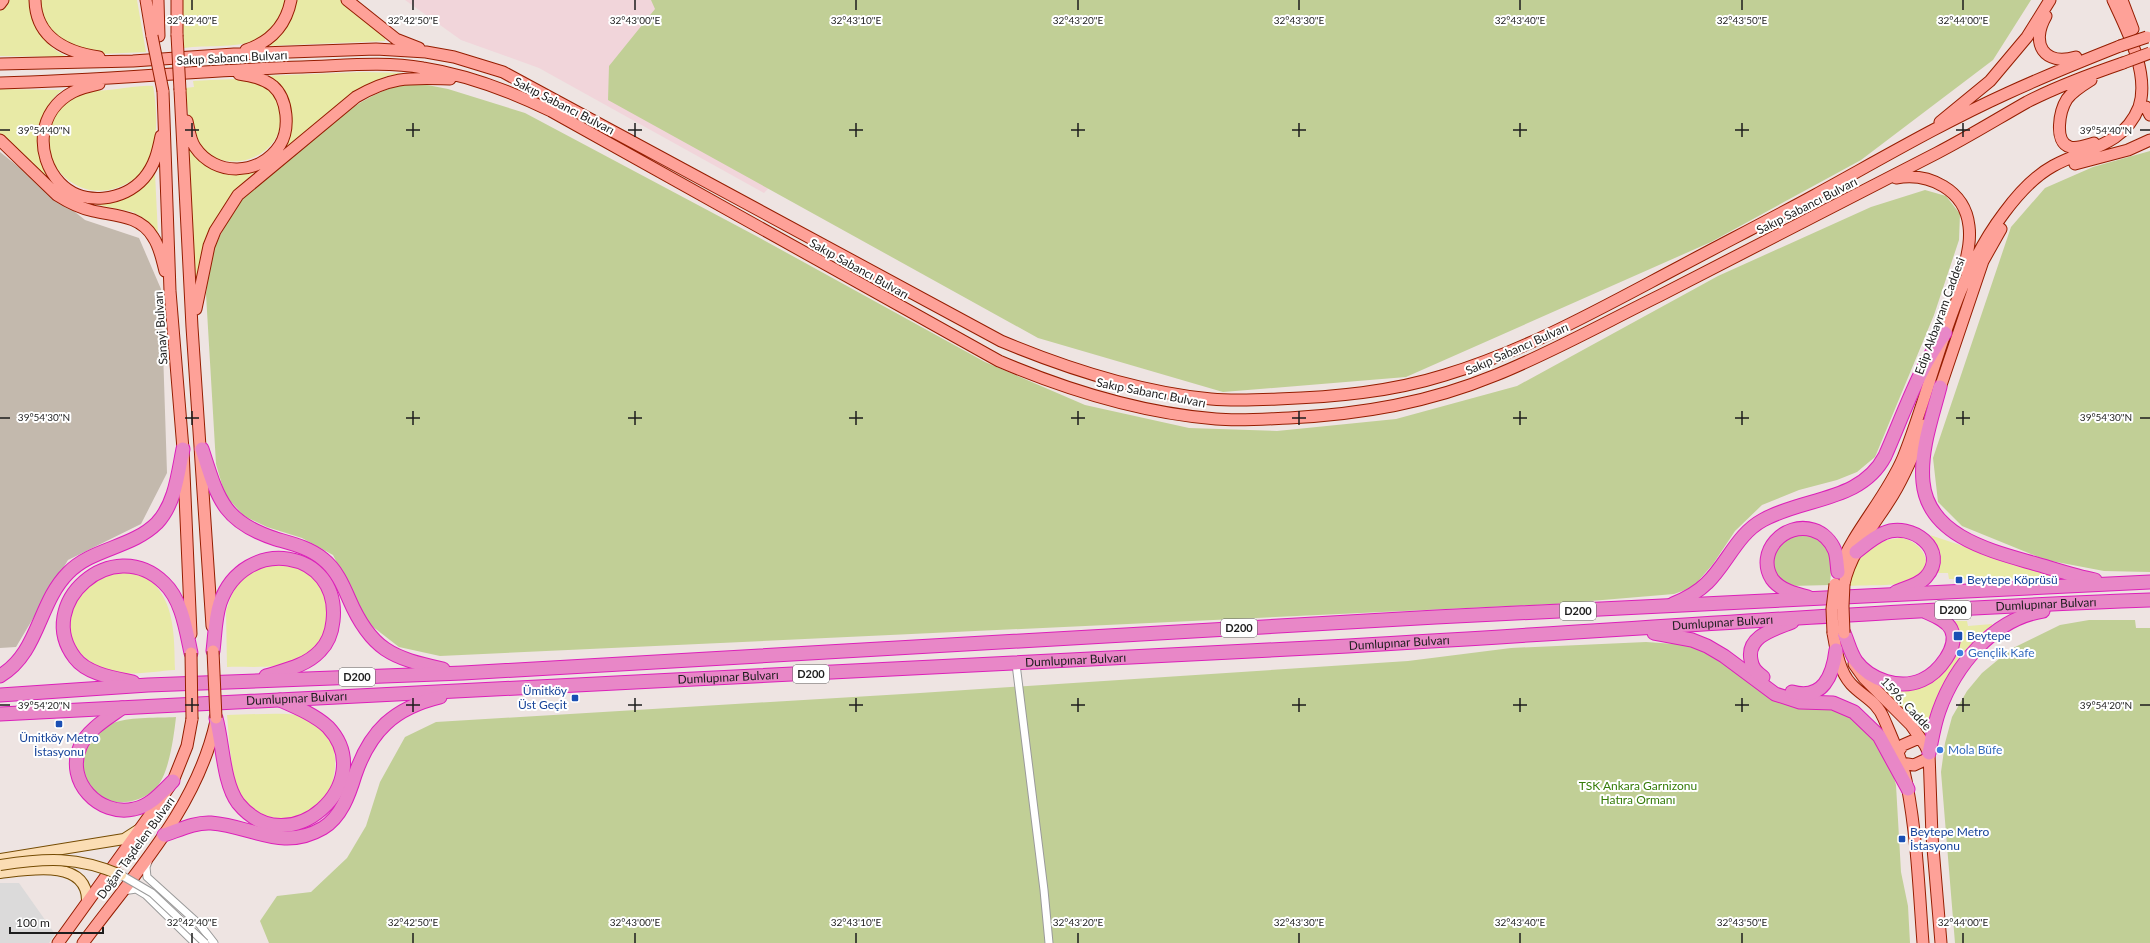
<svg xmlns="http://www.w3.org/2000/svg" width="2150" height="943" viewBox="0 0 2150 943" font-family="Lato,sans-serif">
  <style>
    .residential { fill: #dbdada }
    .military { fill: #f1d5da }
    .construction { fill: #c3b9ad }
    .grass { fill: #e8eaa6 }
    .forest { fill: #c1cf96 }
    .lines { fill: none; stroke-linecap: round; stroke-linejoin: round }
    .street-casing { stroke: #9a9a9a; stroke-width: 9 }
    .secondary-casing { stroke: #754b02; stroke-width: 12 }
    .primary-casing { stroke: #951d00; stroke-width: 13 }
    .highway-casing { stroke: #db20b9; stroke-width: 15 }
    .street { stroke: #fff; stroke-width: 7 }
    .secondary { stroke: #fbddb4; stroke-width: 10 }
    .primary { stroke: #fea198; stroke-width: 11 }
    .highway { stroke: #e887c7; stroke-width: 13 }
    .street-bridge-casing { stroke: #9a9a9a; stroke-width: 9; stroke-linecap: butt }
    .secondary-bridge-casing { stroke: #754b02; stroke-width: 12; stroke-linecap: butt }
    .primary-bridge-casing { stroke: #951d00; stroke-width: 13; stroke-linecap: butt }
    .street-bridge { stroke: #fff; stroke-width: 7 }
    .secondary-bridge { stroke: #fbddb4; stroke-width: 10 }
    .primary-bridge { stroke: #fea198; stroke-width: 11 }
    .ticks { fill: none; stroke: #1d1d1d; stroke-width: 1.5 }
    .transit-dot { fill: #1a4fb4; stroke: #fff; stroke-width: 1.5 }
    .shop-dot { fill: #3f7fe0; stroke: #fff; stroke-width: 1.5 }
    .labels { text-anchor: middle; stroke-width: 4; stroke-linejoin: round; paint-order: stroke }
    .shield { fill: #fff; stroke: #616161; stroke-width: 1 }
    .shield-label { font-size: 11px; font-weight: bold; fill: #1d1d1d }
    .street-label { font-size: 12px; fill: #1d1d1d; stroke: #fff }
    .transit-label { font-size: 12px; fill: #164399; stroke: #fff; text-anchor: start }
    .shop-label { font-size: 12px; fill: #366cbe; stroke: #fff; text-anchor: start }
    .park-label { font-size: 12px; fill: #367c09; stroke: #fff }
    .ticks-label { font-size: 10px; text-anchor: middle; fill: #1d1d1d; stroke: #fff; stroke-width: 4; stroke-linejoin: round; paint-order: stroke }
  </style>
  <rect width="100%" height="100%" fill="#eee4e2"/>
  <path class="residential" d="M0,883H19L55,934L49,943H0Z"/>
  <path class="military" d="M405,0H925L859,91L764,193L539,68L461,40Z"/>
  <path class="construction" d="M0,152L85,220L139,238L161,289L167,473L141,524L68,560L16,647L0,648Z"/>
  <path class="grass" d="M7,0H32C37,28 40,43 67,57L0,56V8Z
    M38,0H137L146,52L101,54L66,46L45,26Z
    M182,0H287C284,7 282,17 278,23C256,53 215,43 184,48Z
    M294,0H342L385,37V41L266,46Z
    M363,72L404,73L387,76L366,85L248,178C228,198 211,223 202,251C199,260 199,273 195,281L187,144L196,156L207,165L267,162L289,117L262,76Z
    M211,80C227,80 247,76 262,84C271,89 277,99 279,108C291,154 229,179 199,147C190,138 187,101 185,88L194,87L193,81Z
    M153,86C158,111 160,160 137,177C74,224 13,138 70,99C83,90 101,91 117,89C128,88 141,85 153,86Z
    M0,89L62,90C31,116 43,139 50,173L93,201L150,179L155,173L158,235L145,219L133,212L89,203L62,190L0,134Z
    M1930,535L2050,575L2052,576L1996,580L1989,578L1949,579L1948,573H1935V544Z
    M1902,538C1927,543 1937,573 1910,582C1899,586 1861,585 1848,586C1850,579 1851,571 1854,564C1861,547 1885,539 1902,538Z
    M269,564C276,564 286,562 293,564C320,571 335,609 325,634C322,644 308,655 299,659C278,670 250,666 227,667L226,611L232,594L246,571Z
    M125,570C132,573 143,575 149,579C176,602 174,638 175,670C153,671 125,678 103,669C65,653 58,611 88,582C97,574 114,572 125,570Z
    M1947,621H1967L1968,626L1992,624L1993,627L1930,719L1925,724L1919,725L1877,683L1903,686L1947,661Z
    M227,715C246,715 279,712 297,715C300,716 304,719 307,720C315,724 325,730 329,737C339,754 336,782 325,798C306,825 264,825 243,800C231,787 229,734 227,715Z"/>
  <path class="forest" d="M651,0H2031L1993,60L1861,160L1711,242L1406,377L1223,392L1038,338L608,100L609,66L655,9Z
    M407,84H422L448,89L525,113L758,237L985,362L1085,405L1189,428L1277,431L1396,419L1517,386L1718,276L1871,207L1925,190L1946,196L1960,214L1959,240L1934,315L1875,457L1857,472L1837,480L1799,490L1762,505L1735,531L1713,564L1693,587L1674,594L1555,604L440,656L399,647L368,623L333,555L302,538L267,527L244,516L225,495L216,464L206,294L209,270L216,244L228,220L244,196C286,160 353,93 407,84Z
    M2150,151V572L2104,571L2046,560L1962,526L1938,502L1933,458L2011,227L2045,188L2093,167Z
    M1795,533L1821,539L1832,556L1830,585L1791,586L1782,583L1773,573L1774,550Z
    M2089,620H2135L2136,628H2150V943H1955L1941,772L1945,743L1952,717L1967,691L1982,673L2011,649L2060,625Z
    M1646,642L1704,646L1766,691L1835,708L1864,724L1891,767L1896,785L1901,872L1908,906L1910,943H269L260,921L277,896L311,892L347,858L366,826L380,782L405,737L436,722L920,693L1408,661L1511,648Z
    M176,717C174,735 169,776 155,789C135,808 98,808 86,780C75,756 92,729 116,722C131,717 159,718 176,717Z"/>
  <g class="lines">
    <g class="street-casing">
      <path id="street" d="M1016,664L1044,890L1049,943
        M148,862L146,867L147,877L200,925L214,943
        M123,891L136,889L146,895L195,943"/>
    </g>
    <g class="secondary-casing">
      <path id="secondary" d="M0,859L124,839L138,830
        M0,873C26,870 87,858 87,900"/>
    </g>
    <g class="primary-casing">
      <path id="primary" d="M35,0C36,38 66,52 99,57
        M146,0L152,36
        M158,0L159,36
        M177,0V35
        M347,0L396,39L419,48
        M2122,0L2133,29
        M0,4L3,0
        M2046,16C2030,44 2044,66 2076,57
        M246,50C270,42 286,26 291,0
        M0,64L133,61L234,54L376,49L426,52L454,57L503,72L1001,341C1068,369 1139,392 1211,399C1233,401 1256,400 1278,399C1334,397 1391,392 1445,375C1528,350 1605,306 1681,266C1726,242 1771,219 1815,195C1879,160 1942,123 2008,93C2045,76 2082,61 2120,46
        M2091,80C2083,85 2073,91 2067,99C2060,110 2053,142 2070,147C2077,149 2087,145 2094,143
        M0,83C101,81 201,70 302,67C341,66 384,61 423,68C468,75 510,91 551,111L999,361C1067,390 1141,413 1216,419C1240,421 1264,419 1289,418C1362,414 1428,403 1496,375C1553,352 1606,322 1661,295C1753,248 1845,201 1937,153C1968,137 1997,119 2027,102C2058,86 2091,74 2123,63
        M99,84C90,86 81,88 73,92C38,110 34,155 60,183C83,207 124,201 144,178C155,165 158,151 161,136
        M180,90L192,327L212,626
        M163,91L170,291L183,449L191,634
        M2146,107L2150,115
        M187,121C189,129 190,140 195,147C215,177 260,176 280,145C290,129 288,99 273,86C263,78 251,76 239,74
        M1940,122L1990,81L2027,37L2050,0
        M0,140L57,195C68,202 80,208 93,211C115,216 140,215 153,237C160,247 162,260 165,271
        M2075,164L2128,150L2150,140
        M1896,178C1929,172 1965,190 1969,226C1971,241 1967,255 1964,269
        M196,309L209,246L215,231L238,195L356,97C393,76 409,78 450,79
        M1938,394L1983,261L2001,229
        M1838,571C1854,530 1886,498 1903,458C1936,376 1950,284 2004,213C2018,194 2033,177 2053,166C2085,148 2123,147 2139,107C2150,74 2127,30 2113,0
        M1844,584C1851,551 1876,523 1893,495C1906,473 1916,449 1925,425
        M1833,633C1836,650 1839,671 1851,684C1863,697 1877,701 1884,719C1893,740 1903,762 1907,785C1917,837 1919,891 1923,943
        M1854,664L1864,678L1911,725L1925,745L1929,753L1932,836L1941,943
        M1898,752L1903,745L1919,738
        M1901,763L1914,765L1929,758
        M58,943L155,808L173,781L187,746L192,719
        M83,943C134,874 197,808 216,721"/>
    </g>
    <g class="highway-casing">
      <g id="highway">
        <path d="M1940,387C1932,418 1920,450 1923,482C1928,536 1991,551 2033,563C2054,569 2074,576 2095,580"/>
        <path d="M202,449C218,499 223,522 276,539C293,544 310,548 323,559C336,569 343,585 349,599C371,650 392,658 443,669"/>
        <path d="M1856,552C1865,545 1874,537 1884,533C1911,521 1950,550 1926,577C1919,585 1905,588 1896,592"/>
        <path d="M1808,597C1795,594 1780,590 1772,579C1755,552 1785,521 1813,530C1823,533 1831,541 1835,551C1837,557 1837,565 1838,572"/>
        <path d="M1673,604C1685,599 1698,592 1707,583C1727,564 1737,534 1763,520C1804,497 1861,502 1885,456C1902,418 1920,365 1945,333"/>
        <path d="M1654,633L1692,640L1707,646L1724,656L1775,694L1800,702L1833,703L1854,712L1879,736L1908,789"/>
        <path d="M1844,633C1848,642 1850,652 1856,661C1870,680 1900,690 1922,680C1938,673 1960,647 1951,629C1946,620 1935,616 1926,612"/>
        <path d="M213,651C215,635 215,618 220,603C244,534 341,549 333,621C332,631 328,643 320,651C306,666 285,670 266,676"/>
        <path d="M0,676C39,653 38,603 68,573C92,548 132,548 157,523C175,504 178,474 183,449"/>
        <path d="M1763,677C1756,672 1752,668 1751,660C1746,636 1775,629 1792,622"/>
        <path d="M133,682C114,678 87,674 75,658C33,604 113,533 164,583C182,600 186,630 191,653"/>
        <path d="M1792,692C1823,701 1833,675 1836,650"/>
        <path d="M0,695L148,685L463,673L1436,617L2150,582"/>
        <path d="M122,708C108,718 87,730 80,747C65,781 99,817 134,809C150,806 161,793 173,781"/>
        <path id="s1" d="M0,714C443,690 886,671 1329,647C1603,632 1876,610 2150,600"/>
        <path d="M216,718C223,743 223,783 238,803C289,866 380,782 328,727C315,715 296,707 280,700"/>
        <path d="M1929,753C1932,739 1934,725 1939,711C1955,666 1993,619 2043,611"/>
        <path d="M164,835C179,830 195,822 211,823C252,826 282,852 323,828C341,817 349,795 355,775C370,731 394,708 440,697"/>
      </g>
    </g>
    <use href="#street" class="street"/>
    <use href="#secondary" class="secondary"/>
    <use href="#primary" class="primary"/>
    <use href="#highway" class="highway"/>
    <g class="street-bridge-casing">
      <path id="street-bridge" d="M121,875L152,893L205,943"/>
    </g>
    <g class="secondary-bridge-casing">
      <path id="secondary-bridge" d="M0,865C46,858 77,856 121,875"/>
    </g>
    <g class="primary-bridge-casing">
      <path id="primary-bridge" d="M177,35L180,90
        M152,36L163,91
        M2120,46L2147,37
        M2123,63L2150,53
        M1844,584L1843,606L1844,633
        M1833,633L1832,609L1835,584
        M213,651L216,718
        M191,653L192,719"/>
    </g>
    <use href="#street-bridge" class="street-bridge"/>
    <use href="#secondary-bridge" class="secondary-bridge"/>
    <use href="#primary-bridge" class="primary-bridge"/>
  </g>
  <path class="ticks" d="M192,0V10M413,0V10M635,0V10M856,0V10M1078,0V10M1299,0V10M1520,0V10M1742,0V10M1963,0V10M192,123V137M413,123V137M635,123V137M856,123V137M1078,123V137M1299,123V137M1520,123V137M1742,123V137M1963,123V137M0,130H10M185,130H199M406,130H420M628,130H642M849,130H863M1071,130H1085M1292,130H1306M1513,130H1527M1735,130H1749M1956,130H1970M2140,130H2150M192,411V425M413,411V425M635,411V425M856,411V425M1078,411V425M1299,411V425M1520,411V425M1742,411V425M1963,411V425M0,418H10M185,418H199M406,418H420M628,418H642M849,418H863M1071,418H1085M1292,418H1306M1513,418H1527M1735,418H1749M1956,418H1970M2140,418H2150M192,698V712M413,698V712M635,698V712M856,698V712M1078,698V712M1299,698V712M1520,698V712M1742,698V712M1963,698V712M0,705H10M185,705H199M406,705H420M628,705H642M849,705H863M1071,705H1085M1292,705H1306M1513,705H1527M1735,705H1749M1956,705H1970M2140,705H2150M192,933V943M413,933V943M635,933V943M856,933V943M1078,933V943M1299,933V943M1520,933V943M1742,933V943M1963,933V943"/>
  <g class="transit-dot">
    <rect x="1955" y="576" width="8" height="8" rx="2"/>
    <rect x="1953" y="631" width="10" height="10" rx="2"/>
    <rect x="571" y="694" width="8" height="8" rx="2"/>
    <rect x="55" y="720" width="8" height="8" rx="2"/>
    <rect x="1898" y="835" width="8" height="8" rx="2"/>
  </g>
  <g class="shop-dot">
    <circle cx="1960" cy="653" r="4"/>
    <circle cx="1940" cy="750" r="4"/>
  </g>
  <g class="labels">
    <g class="shield">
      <rect x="1935" y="601" width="36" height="18" rx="3"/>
      <rect x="1560" y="602" width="36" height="18" rx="3"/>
      <rect x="1221" y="619" width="36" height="18" rx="3"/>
      <rect x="793" y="665" width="36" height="18" rx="3"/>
      <rect x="339" y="668" width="36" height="18" rx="3"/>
    </g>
    <g class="shield-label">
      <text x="1953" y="614">D200</text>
      <text x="1578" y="615">D200</text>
      <text x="1239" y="632">D200</text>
      <text x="811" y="678">D200</text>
      <text x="357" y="681">D200</text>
    </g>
    <g class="street-label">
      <text transform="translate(232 58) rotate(-3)" y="4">Sakıp Sabancı Bulvarı</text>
      <text transform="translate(564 106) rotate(27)" y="4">Sakıp Sabancı Bulvarı</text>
      <text transform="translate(1807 206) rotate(-27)" y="4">Sakıp Sabancı Bulvarı</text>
      <text transform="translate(859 269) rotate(29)" y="4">Sakıp Sabancı Bulvarı</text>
      <text transform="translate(1940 316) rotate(-70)" y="4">Edip Akbayram Caddesi</text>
      <text transform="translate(161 328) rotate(-94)" y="4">Sanayi Bulvarı</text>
      <text transform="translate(1517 349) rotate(-24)" y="4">Sakıp Sabancı Bulvarı</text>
      <text transform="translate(1151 393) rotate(11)" y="4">Sakıp Sabancı Bulvarı</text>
      <text dy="4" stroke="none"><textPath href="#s1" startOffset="2049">Dumlupınar Bulvarı</textPath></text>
      <text dy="4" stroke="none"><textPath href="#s1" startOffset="1725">Dumlupınar Bulvarı</textPath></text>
      <text dy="4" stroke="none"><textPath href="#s1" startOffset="1401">Dumlupınar Bulvarı</textPath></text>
      <text dy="4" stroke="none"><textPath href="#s1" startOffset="1077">Dumlupınar Bulvarı</textPath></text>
      <text dy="4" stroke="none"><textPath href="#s1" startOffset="729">Dumlupınar Bulvarı</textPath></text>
      <text dy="4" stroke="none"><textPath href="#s1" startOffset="297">Dumlupınar Bulvarı</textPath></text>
      <text transform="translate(1906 704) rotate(47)" y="4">1596. Cadde</text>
      <text transform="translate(136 848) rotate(-54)" y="4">Doğan Taşdelen Bulvarı</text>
    </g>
    <g class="transit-label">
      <text x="1967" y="584">Beytepe Köprüsü</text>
      <text x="1967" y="640">Beytepe</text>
      <text x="567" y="695" text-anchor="end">Ümitköy<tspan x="567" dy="14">Üst Geçit</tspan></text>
      <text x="59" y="742" text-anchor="middle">Ümitköy Metro<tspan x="59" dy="14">İstasyonu</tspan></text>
      <text x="1910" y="836">Beytepe Metro<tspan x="1910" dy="14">İstasyonu</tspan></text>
    </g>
    <g class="shop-label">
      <text x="1968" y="657">Gençlik Kafe</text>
      <text x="1948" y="754">Mola Büfe</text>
    </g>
    <g class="park-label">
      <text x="1638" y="790">TSK Ankara Garnizonu<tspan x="1638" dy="14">Hatıra Ormanı</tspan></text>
    </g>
  </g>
  <g class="ticks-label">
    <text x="192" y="24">32°42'40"E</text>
    <text x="413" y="24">32°42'50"E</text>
    <text x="635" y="24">32°43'00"E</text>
    <text x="856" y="24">32°43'10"E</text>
    <text x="1078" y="24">32°43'20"E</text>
    <text x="1299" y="24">32°43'30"E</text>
    <text x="1520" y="24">32°43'40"E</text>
    <text x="1742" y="24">32°43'50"E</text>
    <text x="1963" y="24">32°44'00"E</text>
    <text x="44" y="134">39°54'40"N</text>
    <text x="2106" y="134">39°54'40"N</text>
    <text x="44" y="421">39°54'30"N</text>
    <text x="2106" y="421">39°54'30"N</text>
    <text x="44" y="709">39°54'20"N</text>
    <text x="2106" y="709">39°54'20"N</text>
    <text x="192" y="926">32°42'40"E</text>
    <text x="413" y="926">32°42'50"E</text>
    <text x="635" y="926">32°43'00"E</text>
    <text x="856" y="926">32°43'10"E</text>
    <text x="1078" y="926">32°43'20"E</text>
    <text x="1299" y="926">32°43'30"E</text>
    <text x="1520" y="926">32°43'40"E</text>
    <text x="1742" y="926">32°43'50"E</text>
    <text x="1963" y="926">32°44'00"E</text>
  </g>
  <path d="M10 927v6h93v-6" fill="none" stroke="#1d1d1d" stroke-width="2"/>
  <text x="16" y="927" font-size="12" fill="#1d1d1d" stroke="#ffffff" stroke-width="3" paint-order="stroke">100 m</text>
</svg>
